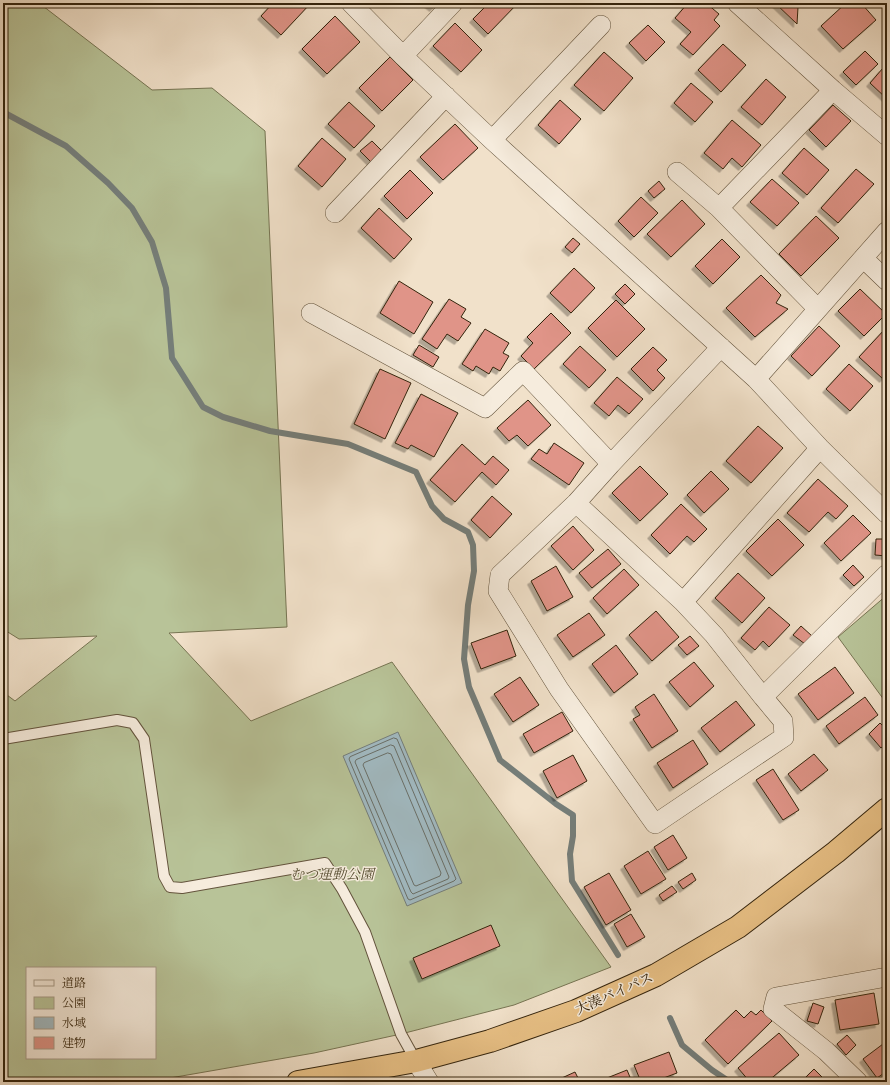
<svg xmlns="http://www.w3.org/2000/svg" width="890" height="1085" viewBox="0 0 890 1085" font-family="'Sorts Mill Goudy','Noto Serif JP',serif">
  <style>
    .green { fill: #b8c398; stroke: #767452; fill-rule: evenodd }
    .water { fill: #a1bac2; stroke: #757e7a }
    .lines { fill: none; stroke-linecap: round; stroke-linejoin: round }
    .shore { stroke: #6a6f68; stroke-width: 1 }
    .stream { stroke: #757e7a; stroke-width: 6 }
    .building { fill: #e09488; stroke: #34240d; filter: url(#shadow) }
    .service-casing { stroke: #63533c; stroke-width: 12 }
    .minor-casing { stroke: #63533c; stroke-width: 20 }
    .trunk-casing { stroke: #34240d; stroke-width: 24 }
    .service { stroke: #f6ecdd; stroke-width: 10 }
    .minor { stroke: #f6ecdd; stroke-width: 19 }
    .trunk { stroke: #e8c085; stroke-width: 22 }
    .labels { text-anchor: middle; stroke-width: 3; stroke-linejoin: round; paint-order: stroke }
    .park-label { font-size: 14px; font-style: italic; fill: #554c30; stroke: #f6ecdd }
    .street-label { font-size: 14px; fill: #34240d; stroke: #f6ecdd }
  </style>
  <defs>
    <filter id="shadow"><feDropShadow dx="-3.5" dy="3.5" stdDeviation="0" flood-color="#0004"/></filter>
  </defs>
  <rect width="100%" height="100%" fill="#f1e1ca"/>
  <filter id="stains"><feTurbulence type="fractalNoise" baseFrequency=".005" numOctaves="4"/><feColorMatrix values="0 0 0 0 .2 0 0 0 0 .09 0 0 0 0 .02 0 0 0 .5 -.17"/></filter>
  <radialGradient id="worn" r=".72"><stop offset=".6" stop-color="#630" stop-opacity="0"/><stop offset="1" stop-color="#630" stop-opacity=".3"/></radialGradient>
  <path class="green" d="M3,3H39L152,90L212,88L265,131L287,627L169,633L251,721L392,662L611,967L514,1005L401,1034L314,1053L147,1082H3V692L15,701L97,636L19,639L3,629ZM27,968H155V1058H27Z
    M887,595V704L838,637Z"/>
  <path class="water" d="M398,732L462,883L407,906L343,756Z"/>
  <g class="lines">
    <path class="shore" d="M394,738L397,739L456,879L454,881L410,900L408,899L349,759L350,757Z
      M391,745L394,746L449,877L448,879L413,894L411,892L355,762L356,760Z
      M388,753L391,754L441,873L440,876L416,886L414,885L363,765L364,763Z"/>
    <path class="stream" d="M3,112L66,146L108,183L132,208L152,242L166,288L172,358L203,407L223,417L270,431L348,444L416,472L432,506L444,519L468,532L473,545L474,571L468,605L464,659L469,687L500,760L556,804L573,815V836L570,854L572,881L618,955
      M670,1018L682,1045L712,1070L730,1082"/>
  </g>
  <path class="building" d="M273,3H309L310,4L281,35L261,16Z
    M427,3H438L433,8Z
    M489,3H518L488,34L473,19Z
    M688,3H706L719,14L714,20L720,26L693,55L680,44L691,32L675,18Z
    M775,3H802L798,7L797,24Z
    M846,3H861L876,20L843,49L821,26Z
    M335,16L360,42L327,74L302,49Z
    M455,23L482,50L461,72L433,46Z
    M648,25L665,42L646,61L629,43Z
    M723,44L746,65L721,92L698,70Z
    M865,51L878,64L856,85L843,72Z
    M604,52L633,78L604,111L574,85Z
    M390,57L413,80L382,111L359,88Z
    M883,68L887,72V99L870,83Z
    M766,79L786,97L762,125L741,107Z
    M691,83L713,102L695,122L674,103Z
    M560,100L581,119L559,144L538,125Z
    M349,102L375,126L354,148L328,124Z
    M833,105L851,121L826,147L809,130Z
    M732,120L761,145L742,167L732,158L723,169L704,153Z
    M455,124L478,148L443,180L420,157Z
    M322,138L346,159L322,187L298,166Z
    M372,141L382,151L371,162L360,151Z
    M804,148L829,170L807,195L782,173Z
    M856,169L874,184L838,223L821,208Z
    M410,170L433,193L407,219L384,196Z
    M772,179L799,203L777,226L750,202Z
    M659,181L665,189L654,198L648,191Z
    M641,197L658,213L634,237L618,221Z
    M682,200L705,224L671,257L647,234Z
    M379,208L412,239L394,259L361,228Z
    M816,216L839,238L801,276L779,254Z
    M573,238L580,244L572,253L565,247Z
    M722,239L740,257L713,284L695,266Z
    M574,268L595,288L571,313L550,293Z
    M761,275L781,295L776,303L788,309L755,337L726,308Z
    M399,281L433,302L414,334L380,313Z
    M625,284L635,294L625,304L615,294Z
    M860,289L886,314L864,336L838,311Z
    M449,299L466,309L461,317L471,323L458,341L447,334L437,349L422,339Z
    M616,300L645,329L617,357L588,328Z
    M551,313L571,333L534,369L521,356L533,343L527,337Z
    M819,326L840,346L812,376L791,356Z
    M485,329L509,343L503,353L509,356L500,371L493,367L489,374L476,366L473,371L462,364Z
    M885,329L887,330V375L883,379L859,357Z
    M419,345L439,357L433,367L413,355Z
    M580,346L606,370L589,388L563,364Z
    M653,347L667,360L657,370L665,378L653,391L631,369Z
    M849,364L873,386L850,411L826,389Z
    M380,369L411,383L385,439L354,424Z
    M617,377L643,399L629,414L618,405L609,416L594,403Z
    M421,394L458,413L434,457L411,445L408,449L395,443Z
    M528,400L551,425L528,446L517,435L509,441L497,428Z
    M758,426L783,448L751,483L726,461Z
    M554,443L584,463L569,485L531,459L539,449L547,454Z
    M462,444L485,465L493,456L509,470L496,485L482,472L455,502L430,480Z
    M640,466L668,494L640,521L612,493Z
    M711,471L729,489L704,513L687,495Z
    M818,479L848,506L836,519L828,512L809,532L787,513Z
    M492,496L512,514L490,538L471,520Z
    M681,504L707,529L694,542L687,536L670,554L651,535Z
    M853,515L871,533L841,561L824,543Z
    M778,519L804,545L772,576L746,551Z
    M573,526L594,550L573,570L551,546Z
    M876,539H887V556L875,555Z
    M608,549L621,564L592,588L579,573Z
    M853,565L864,577L854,586L843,575Z
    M556,566L573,597L547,611L531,581Z
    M624,569L639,585L607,614L593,598Z
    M738,573L765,598L742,623L715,598Z
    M769,607L790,625L769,647L763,641L755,650L741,638Z
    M656,611L679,637L652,661L629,635Z
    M589,613L605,635L573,657L557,635Z
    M801,626L812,636L805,644L793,635Z
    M507,630L516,656L481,669L471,643Z
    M690,636L699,646L687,655L678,645Z
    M616,645L638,674L614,693L592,664Z
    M694,662L714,686L690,707L669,682Z
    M835,667L854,693L818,720L798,694Z
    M520,677L539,705L513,722L494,694Z
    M654,694L678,731L652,748L633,719L640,715L635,707Z
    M865,697L878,715L839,744L826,726Z
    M736,701L755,725L720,752L701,728Z
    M562,712L573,731L534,753L523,734Z
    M880,723L887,730V742L881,748L869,734Z
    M693,740L708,764L673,788L657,763Z
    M814,754L828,770L801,791L788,774Z
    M573,755L587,781L557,798L543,771Z
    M773,769L799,810L783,820L756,780Z
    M673,835L687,858L668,870L654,847Z
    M648,851L666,879L641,894L624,866Z
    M609,873L631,910L606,925L584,887Z
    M692,873L696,880L683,889L678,882Z
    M672,886L677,892L663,901L659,895Z
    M631,914L645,937L627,947L614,924Z
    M491,925L500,946L422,979L413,958Z
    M874,993L879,1024L840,1030L835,1000Z
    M813,1003L824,1007L818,1024L807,1021Z
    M736,1010L744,1018L751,1011L756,1015L761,1010L772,1021L728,1064L705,1040Z
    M779,1033L799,1055L767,1082H750L738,1068Z
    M847,1035L856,1045L846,1055L837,1044Z
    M887,1041V1071L877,1078L863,1059Z
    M669,1052L677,1073L653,1082H641L634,1065Z
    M814,1069L827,1082H801Z
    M627,1070L632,1082H597Z
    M575,1072L580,1082H553Z"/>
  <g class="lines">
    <g class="service-casing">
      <path id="service" d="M3,739L117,720L133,723L144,739L164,876L170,887L182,888L325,863L342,889L365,932L401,1034L416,1061"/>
    </g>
    <g class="minor-casing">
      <path id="minor" d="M351,3L403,56L492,140L756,379L820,448L887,514
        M737,3L833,90L887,136
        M403,56L453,3
        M492,140L601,25
        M677,172L719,208L818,309
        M719,208L833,90
        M335,213L446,96
        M863,258L887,281
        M311,313L485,408L523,371L611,464
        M721,347L611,464L576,503L500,575L498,591L559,689L655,824L784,737L783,721L763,697L887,574
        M756,379L887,231
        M576,503L683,602L714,635L763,697
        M683,602L820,448
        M416,1061L429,1082
        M858,1082L826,1051L773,1009L776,997L887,977"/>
    </g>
    <g class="trunk-casing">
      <path id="trunk" d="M298,1082L416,1061L490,1041L576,1011L656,975L738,927L836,852L887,809"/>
    </g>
    <use href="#service" class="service"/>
    <use href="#minor" class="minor"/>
    <use href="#trunk" class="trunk"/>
  </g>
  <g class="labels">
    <g class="park-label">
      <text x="332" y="879">むつ運動公園</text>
    </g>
    <g class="street-label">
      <text transform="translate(614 993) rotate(-24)" y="5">大湊バイパス</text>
    </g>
  </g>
  <rect width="890" height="1085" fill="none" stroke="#f1e1ca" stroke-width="16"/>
  <rect x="4" y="4" width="882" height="1077" fill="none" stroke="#34240d" stroke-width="2"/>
  <rect x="8" y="8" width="874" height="1069" fill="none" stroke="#34240d"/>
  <rect x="26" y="967" width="130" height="92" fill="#f6ecdd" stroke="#a89c8a"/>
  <rect x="34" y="980" width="20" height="6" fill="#f6ecdd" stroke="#a89c8a"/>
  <text x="62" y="987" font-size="12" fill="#34240d">道路</text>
  <rect x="34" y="997" width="20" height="12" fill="#b8c398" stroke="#a89c8a"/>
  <text x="62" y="1007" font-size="12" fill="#34240d">公園</text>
  <rect x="34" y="1017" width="20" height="12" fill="#a1bac2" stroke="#a89c8a"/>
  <text x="62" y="1027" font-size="12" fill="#34240d">水域</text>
  <rect x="34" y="1037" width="20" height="12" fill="#e09488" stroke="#a89c8a"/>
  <text x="62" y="1047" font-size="12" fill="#34240d">建物</text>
  <rect width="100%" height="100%" filter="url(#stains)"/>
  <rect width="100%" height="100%" fill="url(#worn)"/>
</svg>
